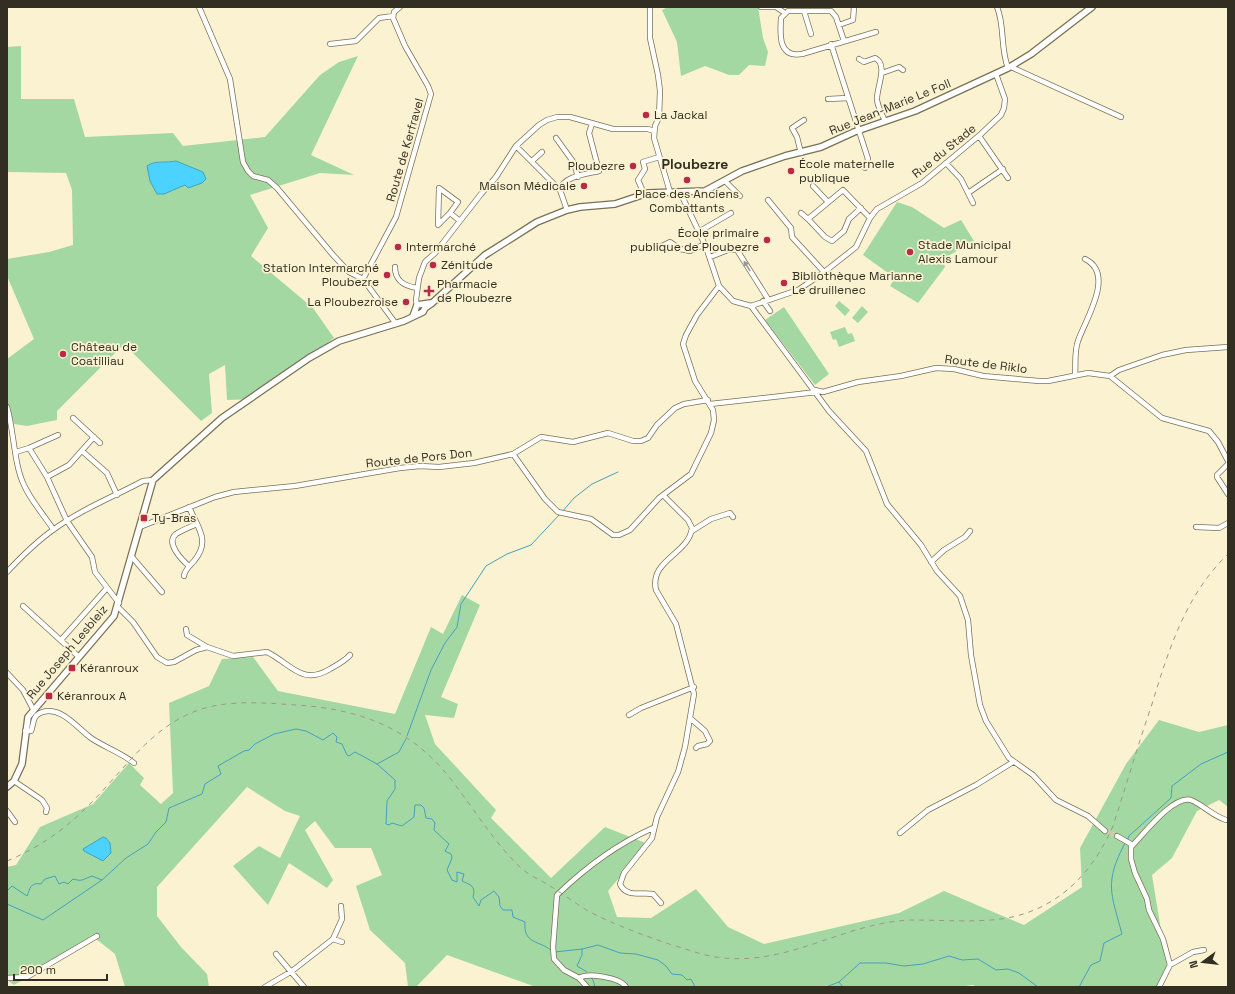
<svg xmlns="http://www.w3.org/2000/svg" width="1235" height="994" viewBox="0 0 1235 994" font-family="'Space Grotesk',sans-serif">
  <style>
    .green { fill: #a4d8a3; fill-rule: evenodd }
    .water { fill: #4cd2ff; stroke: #44a1bd }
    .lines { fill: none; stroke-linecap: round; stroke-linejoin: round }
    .stream { stroke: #44a1bd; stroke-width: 1 }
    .minor-tunnel { stroke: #d3cbaf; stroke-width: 4.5; stroke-dasharray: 4.5 2; stroke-linecap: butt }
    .minor-casing { stroke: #797154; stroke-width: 6 }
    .major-casing { stroke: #797154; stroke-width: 8 }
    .minor { stroke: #fff; stroke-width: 4.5 }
    .major { stroke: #fff; stroke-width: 5.5 }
    .rail { stroke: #9e9881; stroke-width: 1; stroke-dasharray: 5 5; stroke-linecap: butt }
    .oneway { fill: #989790 }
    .poi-dot { fill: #ba2946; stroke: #fbf2d2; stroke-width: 1.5 }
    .labels { text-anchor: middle; stroke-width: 3.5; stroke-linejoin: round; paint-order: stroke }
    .street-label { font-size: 12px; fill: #322f22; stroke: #fbf2d2 }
    .poi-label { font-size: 12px; fill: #322f22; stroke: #fbf2d2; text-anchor: start }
    .quarter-label { font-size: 14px; font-weight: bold; fill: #322f22; stroke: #fbf2d2 }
  </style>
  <rect width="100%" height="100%" fill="#fbf2d2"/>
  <path class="green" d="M668,7H758L763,38L768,52L765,66L749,65L739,75H729L705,66L681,76L677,42L662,10Z
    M21,46V99H74L85,137L173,133L183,146L265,137L320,75L339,62L358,56L311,155L354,175L320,173L250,195L268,228L251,256L313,308L334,338L255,399L227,400L225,365L209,374L212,413L201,421L124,344L57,411V420L27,426L14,424L7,406V359L34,339L7,276V259L49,252L73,245L72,190L66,173L7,172V47ZM176,161L195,169L188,188L185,185L181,186L157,162Z
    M897,202L912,207L944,228L961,220L974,241L943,259L945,267L918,303L890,286L895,278L863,255Z
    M839,301L850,310L845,316L835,306Z
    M862,306L868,312L858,323L852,318Z
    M784,307L829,374L815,385L765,320Z
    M845,327L848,334L852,333L855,341L839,347L836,339L833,340L830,332Z
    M462,595L480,605L441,697L458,704L454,718L425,715L435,744L496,810L491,818L551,878L605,827L648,844L608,891L617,917L651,918L696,889L728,927L764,944L899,913L944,891L1024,925L1082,887L1080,848L1126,764L1159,720L1199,732L1228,725V807L1219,800L1197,811L1172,858L1152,875L1167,967L1158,987H976L973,985L958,987H536L447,955L416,987H408L405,963L370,930L356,886L382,875L371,848H335L315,821L305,830L333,880L327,888L289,863L268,905L233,866L259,846L280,858L300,816L285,811L247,787L157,887V916L181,947L207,974L209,987H125L115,954L96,939L14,985L7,980V867L16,865L40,827L93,804L129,763L144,778L140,785L161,804L173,793L169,703L209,686L222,659L253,657L278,691L395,714L431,627L443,634Z"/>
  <path class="water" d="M176,161L203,172L206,179L202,183L188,188L185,185L164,194H157L150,181L147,166C155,160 166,163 176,161Z
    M103,837L106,838L110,843L111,853L103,861L84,851L83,849Z"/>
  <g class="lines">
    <path class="stream" d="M562,512L574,498L592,484L618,472
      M407,736L431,670L445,643L457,627L461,604L486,566L507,554L531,545L560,514
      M377,764L399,752L406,739
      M1127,841L1129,836L1171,798L1172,786L1201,764L1228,752
      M7,891L12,886L27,896C30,889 30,882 41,884L45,879L55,876L59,884L64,882L68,884L73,879C83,882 83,879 92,876L102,880L126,858L148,844L156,832L166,822L169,808L202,794L205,784L221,774L218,766L244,751L249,750L255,744L274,734L296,729L306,731L323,740L333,733L337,737L336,742L342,744L347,755L349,756L355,752L377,764L395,780V789L387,801L386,824L389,825L392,823L402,826L414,817L415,805H421L424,808L426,818L432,819L435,823L434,830L449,844L445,851L451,854L452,858L447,870L452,880L457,882V872L464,874L462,881C471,885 476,886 473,897L479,906L481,900L494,891L499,897L500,906L503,910H512L513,917L525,922C523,945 540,940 552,951
      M7,904L43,920L102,880
      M582,949V955L577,966L587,972
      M555,952L582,949L598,945L620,953L636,954L658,960L666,966L672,974L682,975L687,980L691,979L695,987
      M590,977L593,980L595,987
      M839,982L843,987
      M826,987L839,982L860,963H886L904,966L923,964L949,956L962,960L978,959L996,970L1008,969L1019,973L1038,987
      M1079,987L1091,965L1100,961L1104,943L1122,934C1111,893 1104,883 1125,843"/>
    <path class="minor-tunnel" d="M1105,831L1117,836"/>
    <g class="minor-casing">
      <path id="minor" d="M199,7L230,79L243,162L248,171L253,176L268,180L277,188L333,255L349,272L363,279L396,324
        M650,7V38L658,75L660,91L659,117L655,126L654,138L670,192
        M761,7H776L785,13
        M997,7C1005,26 1000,47 1008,68
        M804,11L811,34
        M839,25L853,20L854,7
        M844,41L836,17L831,11H788L781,18C780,34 778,58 802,54L876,32
        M330,44L356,41L379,18L393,16
        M831,44L868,159L865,168
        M859,59L864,62L875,58C889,64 876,89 877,100C878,107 882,115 885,121
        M1011,67L1121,117
        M882,73L899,67L903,70
        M828,99L848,98
        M979,136L1008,178
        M556,138L574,163L578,177
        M516,146L560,190L567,210
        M801,153L797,137L792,128L804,120
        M532,161L542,152
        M946,163L961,179L973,203
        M725,181L740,196
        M813,186L828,202
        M560,190C563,176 587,174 599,171L589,133L592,124
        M680,192L706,247L719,286L733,301L751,306L798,290L823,273L856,247L870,218L877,209L922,183L981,134L1001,115L1004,108L1005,99L996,74
        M968,193L1003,169
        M644,194L638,180L645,169L643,162L659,157
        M768,200L791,228L792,237L824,272
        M450,213L438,225L439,188L458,202L450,213L460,221
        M801,213L808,219L843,190L870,218
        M808,219L825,237L832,241L844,231L849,219L861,208
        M700,231L731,213
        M658,248L670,242L680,249L690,251L705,244
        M710,257L728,250H737L768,299
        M395,267C395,281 404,286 417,288
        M363,279L396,217L431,94L428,86L405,46L393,18L394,12L400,7
        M763,301L770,311
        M417,305L416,300L419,278L425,262L435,253L481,194L496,177L516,146L539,125L547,120L557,117H570L613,129H648L654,131
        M751,306L829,411L866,451L887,504L921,545L937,571L960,596L968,620L971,655L980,705L986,721L1009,758L1033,775L1056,800L1088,816L1105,831
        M1075,375C1076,365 1074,352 1078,341C1085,320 1116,274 1085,259
        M1110,376L1119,370L1162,355L1186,350L1228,347
        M815,390L823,392L858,382L901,376L936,368L954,369L983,376L1039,381H1048L1088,373L1110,376L1162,418L1209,431L1218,442L1228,461
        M710,404L817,392
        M7,407C14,431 14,465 24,485C31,501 44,515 53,529
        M73,418L100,443
        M29,448L47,477L67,521L92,557L95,572L119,603
        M82,451L107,473L117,495
        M16,452L29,448L58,435
        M513,454L545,499L558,512L591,519L613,535H619L630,530L659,498L691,474L711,433L714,420L713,410L695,381L683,344L686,335L697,315L719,286
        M1228,464L1217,475V477L1228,494
        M47,477L69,465L94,437
        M140,527L215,497L234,492L295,486L400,468L420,466L439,467L474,463L513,454L541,437L573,442L608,433L633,441H641L648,438L657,425L675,408L684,404L708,400
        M1196,527L1219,528L1228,523
        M692,531L711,519L730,513L733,517
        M132,557L162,592
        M931,562L944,550L965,537L970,531
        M189,566C182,560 165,543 176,534C182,530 190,527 197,524
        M7,572C21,557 36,542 53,530C80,510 113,497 143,481L153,480
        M184,576C185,569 190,566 194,561C211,541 198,528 189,507
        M23,606L79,657
        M118,607L133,622L157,657L167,663L174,662L196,650L207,647L233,656L267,652C291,664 302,686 330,669C337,665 345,661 350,655
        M186,629L187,635L207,647
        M61,640L107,588
        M7,673L23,690L33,709
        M629,715L641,708L694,687
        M690,718L705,731L710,741L707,744L698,746L696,748
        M25,731H31C34,724 32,717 40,713C60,704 77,728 91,738C104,747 120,752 134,763
        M14,781L42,800L47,808L46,812
        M7,811L15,822
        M900,833L928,810L976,785L1013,762
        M1117,836L1131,844V859L1135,873L1147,899L1149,910L1163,939L1170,965L1159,987
        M1131,847C1143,835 1173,795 1191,800C1203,805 1213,816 1226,820
        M661,903L653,894C642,892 626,898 620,884L624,873L652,838L657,817L678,772L685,747L694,694L676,624L656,590C649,560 689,554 692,528L688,520L663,495
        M333,939L342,919L341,906
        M276,954L304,987
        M1170,965L1193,952L1204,950
        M7,978L27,977L97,936
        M579,978C588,972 621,978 626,987
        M265,987L292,971L333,939L342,942
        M587,987L579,978L564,970L554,959L553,947L557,895C585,868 617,844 653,828"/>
    </g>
    <g class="major-casing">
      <path id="major" d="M425,308L431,304L485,255L537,222L567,210L580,207L615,204L648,193L705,191L742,171L785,156L821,147L854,132L915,111L1008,68L1031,54L1092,7
        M413,316L417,305L430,303
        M7,787L14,781L22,764L28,717L114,616L153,480L222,418L309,358L339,341L404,321L423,312L425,308"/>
    </g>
    <use href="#minor" class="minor"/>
    <use href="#major" class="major"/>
    <path class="rail" d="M7,861C38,848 63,831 87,807C124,771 152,723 205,708C234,700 266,703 296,705C359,709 409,727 449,777C474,808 493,842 522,869C530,876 541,880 550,886C563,894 575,903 588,911C615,925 643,935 672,945C687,949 701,955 716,957C788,968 843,922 912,920C938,920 965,922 991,920C1050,916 1090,879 1113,826C1126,786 1138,745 1152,704C1169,649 1185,596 1228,554"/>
  </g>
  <defs><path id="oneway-solid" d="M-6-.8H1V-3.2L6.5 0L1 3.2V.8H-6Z"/></defs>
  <use class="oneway" href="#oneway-solid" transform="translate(747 266) rotate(-122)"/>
  <g class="poi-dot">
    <circle cx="646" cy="115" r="4"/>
    <circle cx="633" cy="166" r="4"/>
    <circle cx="791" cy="171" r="4"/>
    <circle cx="687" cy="180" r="4"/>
    <circle cx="584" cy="186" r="4"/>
    <circle cx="767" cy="240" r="4"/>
    <circle cx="398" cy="247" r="4"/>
    <circle cx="910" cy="252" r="4"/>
    <circle cx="433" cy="265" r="4"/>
    <circle cx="387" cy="275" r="4"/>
    <circle cx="784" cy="283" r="4"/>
    <path d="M427 285h4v4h4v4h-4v4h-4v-4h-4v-4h4z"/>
    <circle cx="406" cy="302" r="4"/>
    <circle cx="63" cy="354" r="4"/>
    <rect x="140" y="514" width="8" height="8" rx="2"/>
    <rect x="68" y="664" width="8" height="8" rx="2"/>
    <rect x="45" y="692" width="8" height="8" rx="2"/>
  </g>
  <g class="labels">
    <g class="street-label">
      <text transform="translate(890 107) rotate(-22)" y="4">Rue Jean-Marie Le Foll</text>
      <text transform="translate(405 150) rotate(-74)" y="4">Route de Kerfravel</text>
      <text transform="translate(944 151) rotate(-39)" y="4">Rue du Stade</text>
      <text transform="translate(986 364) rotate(7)" y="4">Route de Riklo</text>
      <text transform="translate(419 458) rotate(-6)" y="4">Route de Pors Don</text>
      <text transform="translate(67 652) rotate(-50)" y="4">Rue Joseph Lesbleiz</text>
    </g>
    <g class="poi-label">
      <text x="654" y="119">La Jackal</text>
      <text x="799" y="168">École maternelle<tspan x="799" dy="14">publique</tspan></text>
      <text x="625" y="170" text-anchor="end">Ploubezre</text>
      <text x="576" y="190" text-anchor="end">Maison Médicale</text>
      <text x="687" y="198" text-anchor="middle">Place des Anciens<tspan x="687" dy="14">Combattants</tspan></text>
      <text x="759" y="237" text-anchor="end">École primaire<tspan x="759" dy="14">publique de Ploubezre</tspan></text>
      <text x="918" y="249">Stade Municipal<tspan x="918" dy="14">Alexis Lamour</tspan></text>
      <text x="406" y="251">Intermarché</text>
      <text x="441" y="269">Zénitude</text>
      <text x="379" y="272" text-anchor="end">Station Intermarché<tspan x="379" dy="14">Ploubezre</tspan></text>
      <text x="792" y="280">Bibliothèque Marianne<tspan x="792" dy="14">Le druillenec</tspan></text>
      <text x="437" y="288">Pharmacie<tspan x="437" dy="14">de Ploubezre</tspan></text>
      <text x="398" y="306" text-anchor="end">La Ploubezroise</text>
      <text x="71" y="351">Château de<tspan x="71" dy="14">Coatilliau</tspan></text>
      <text x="152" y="522">Ty-Bras</text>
      <text x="80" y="672">Kéranroux</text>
      <text x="57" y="700">Kéranroux A</text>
    </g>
    <g class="quarter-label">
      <text x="695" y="169">Ploubezre</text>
    </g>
  </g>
  <rect width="1235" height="994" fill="none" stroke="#322f22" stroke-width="16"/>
  <g transform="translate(1203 962) rotate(255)" stroke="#fbf2d2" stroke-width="3" paint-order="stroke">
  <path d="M0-3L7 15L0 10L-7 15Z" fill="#322f22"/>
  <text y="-6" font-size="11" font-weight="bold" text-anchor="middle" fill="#322f22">N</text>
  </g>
  <path d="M14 974v6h93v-6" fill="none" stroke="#322f22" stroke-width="2"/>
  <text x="20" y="974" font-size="12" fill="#322f22" stroke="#fbf2d2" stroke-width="3" paint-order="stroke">200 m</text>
</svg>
